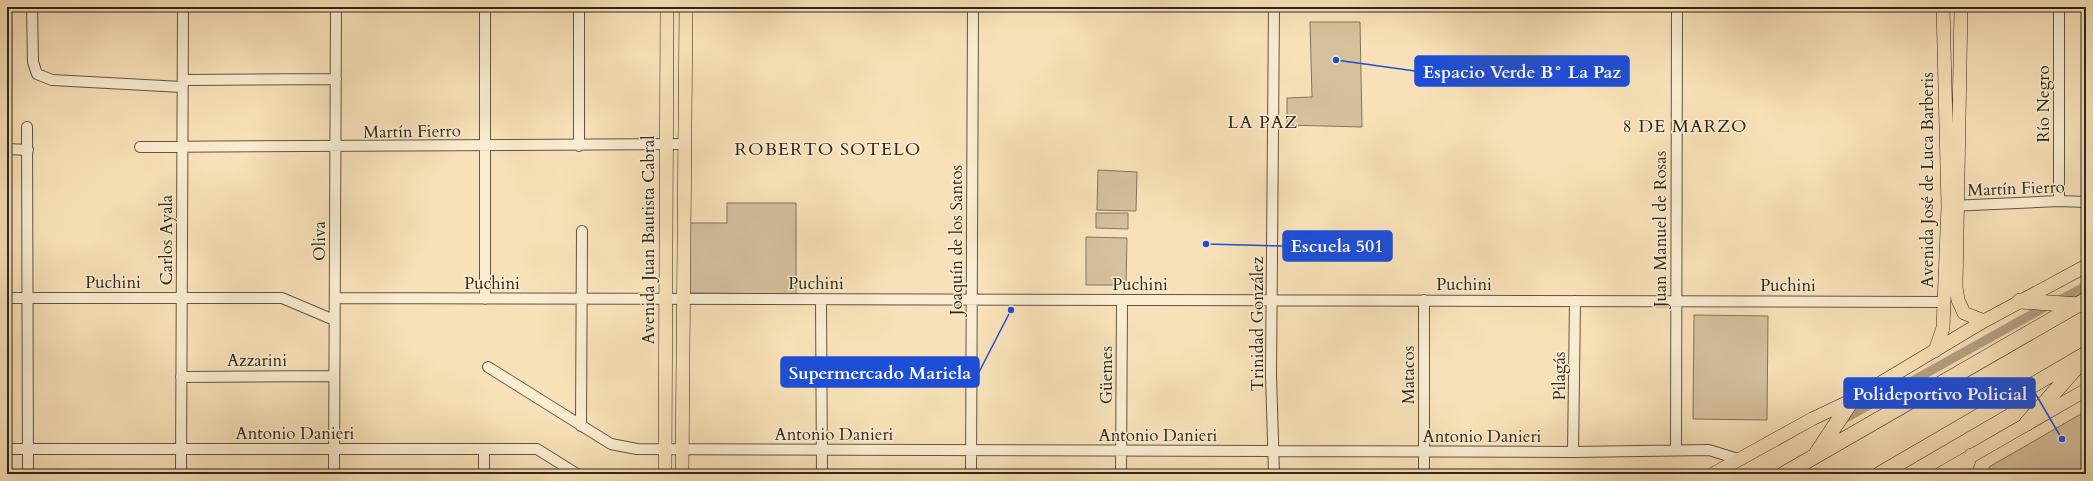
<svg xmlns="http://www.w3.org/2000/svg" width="2093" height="481" viewBox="0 0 2093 481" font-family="Cardo,serif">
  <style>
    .green { fill: #d6c19d; stroke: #82745c }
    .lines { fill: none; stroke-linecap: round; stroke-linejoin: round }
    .canal { stroke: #b4a183; stroke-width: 9 }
    .minor-casing { stroke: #615543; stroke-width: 12 }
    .major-casing { stroke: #2f261c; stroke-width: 14 }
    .highway-casing { stroke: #2f261c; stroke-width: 16 }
    .minor { stroke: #faecd1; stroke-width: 10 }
    .major { stroke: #f8e1b8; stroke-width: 13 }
    .highway { stroke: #f8e1b8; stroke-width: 15 }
    .labels { text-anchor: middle; stroke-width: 3; stroke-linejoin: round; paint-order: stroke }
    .street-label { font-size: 17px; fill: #2f261c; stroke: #faecd1 }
    .neighbourhood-label { font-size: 18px; letter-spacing: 1px; fill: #2f261c; stroke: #faecd1 }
    .leader { fill: none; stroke: #1d4ed8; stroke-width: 1.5 }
    .callout-dot { fill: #1d4ed8; stroke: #faecd1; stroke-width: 1.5 }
    .callout { fill: #1d4ed8; stroke: #1d4ed8; stroke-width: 1.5 }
    .callout-label { font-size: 18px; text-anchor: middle; font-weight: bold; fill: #fff }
  </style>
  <rect width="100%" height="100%" fill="#f8e1b8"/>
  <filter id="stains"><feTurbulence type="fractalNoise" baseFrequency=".005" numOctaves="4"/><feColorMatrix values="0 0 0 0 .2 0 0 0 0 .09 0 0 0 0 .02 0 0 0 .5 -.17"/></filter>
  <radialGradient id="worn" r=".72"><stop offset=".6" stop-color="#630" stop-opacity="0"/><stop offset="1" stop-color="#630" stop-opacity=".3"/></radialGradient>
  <path class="green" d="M1310,22H1360L1362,127L1287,125V98L1312,97Z
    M1098,170L1137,172L1136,211L1097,210Z
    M727,203H796V294L689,293V223H727Z
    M1096,213H1128V229L1096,228Z
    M1086,237L1127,238L1126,285H1086Z
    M1694,315L1768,316L1767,420L1693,419Z
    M2086,411V474H1989V467Z"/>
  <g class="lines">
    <path class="canal" d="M2060,300L2086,286
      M1844,419L2045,307"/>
    <g class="minor-casing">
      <path id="minor" d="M32,7L33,62L37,74L52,80L182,87
        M579,7V146
        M183,80L336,79
        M27,127L28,474
        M140,147L684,144
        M7,149L28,150
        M2059,201V7
        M1950,206L2059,201L2086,202
        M7,298H282L334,320
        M335,298L1945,302
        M485,299V7
        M821,299L822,474
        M488,367L611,444L637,449L1573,452L1709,450L1738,459
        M181,377L334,376
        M581,426L582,231
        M7,449H537L577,474
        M1676,450L1677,7
        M1573,452L1575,301
        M181,474L183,7
        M334,474L336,7
        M484,474V449
        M971,474L973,7
        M1121,474L1122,300
        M1274,474L1271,375L1274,7
        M1424,474V300"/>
    </g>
    <g class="major-casing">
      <path id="major" d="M1961,7L1956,287L1958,300L1964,313L1984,321
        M1935,351L1943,328L1948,206L1943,7
        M665,474L667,7
        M682,474L686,7
        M1713,474L1812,419L1852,400L1984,321L2086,266
        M1940,474L2086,390
        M1964,474L1971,455"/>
    </g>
    <g class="highway-casing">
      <path id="highway" d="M2020,301L2078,305
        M2027,423L2082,361
        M1817,453L1852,400
        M1784,474L2086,300
        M1880,474L2086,354"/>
    </g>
    <use href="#minor" class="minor"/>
    <use href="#major" class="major"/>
    <use href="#highway" class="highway"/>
  </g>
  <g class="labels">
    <g class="street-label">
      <text transform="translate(2043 104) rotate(-90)" y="6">Río Negro</text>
      <text transform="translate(412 131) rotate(-1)" y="6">Martín Fierro</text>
      <text transform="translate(1927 180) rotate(-90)" y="6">Avenida José de Luca Barberis</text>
      <text transform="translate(2016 188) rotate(-2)" y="6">Martín Fierro</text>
      <text transform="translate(1660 229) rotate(-90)" y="6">Juan Manuel de Rosas</text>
      <text transform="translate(166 240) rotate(-90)" y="6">Carlos Ayala</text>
      <text transform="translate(648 240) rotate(-90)" y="6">Avenida Juan Bautista Cabral</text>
      <text transform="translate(956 240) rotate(-90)" y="6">Joaquín de los Santos</text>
      <text transform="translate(319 241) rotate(-90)" y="6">Oliva</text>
      <text x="113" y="288">Puchini</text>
      <text x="492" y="289">Puchini</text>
      <text x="816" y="289">Puchini</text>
      <text x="1140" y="290">Puchini</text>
      <text x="1464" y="290">Puchini</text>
      <text x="1788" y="291">Puchini</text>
      <text transform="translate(1257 324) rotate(-90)" y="6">Trinidad González</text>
      <text x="257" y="366">Azzarini</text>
      <text transform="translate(1106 375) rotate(-90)" y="6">Güemes</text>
      <text transform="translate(1408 375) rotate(-90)" y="6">Matacos</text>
      <text transform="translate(1559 376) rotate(-90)" y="6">Pilagás</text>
      <text x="295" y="439">Antonio Danieri</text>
      <text x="834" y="440">Antonio Danieri</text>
      <text x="1158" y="441">Antonio Danieri</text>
      <text x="1482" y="442">Antonio Danieri</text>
    </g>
    <g class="neighbourhood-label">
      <text x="1263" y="128">LA PAZ</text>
      <text x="1685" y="132">8 DE MARZO</text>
      <text x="828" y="155">ROBERTO SOTELO</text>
    </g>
  </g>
  <path class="leader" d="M1336 60L1415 71M1206 244L1283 246M1011 310L979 372M2062 439L2035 393"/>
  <g class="callout-dot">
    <circle cx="1336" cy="60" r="4"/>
    <circle cx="1206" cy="244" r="4"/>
    <circle cx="1011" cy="310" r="4"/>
    <circle cx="2062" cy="439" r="4"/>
  </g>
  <g class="callout">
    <rect x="1415" y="56" width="214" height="30" rx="4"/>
    <rect x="1283" y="231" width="109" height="30" rx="4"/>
    <rect x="781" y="357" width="198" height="30" rx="4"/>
    <rect x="1844" y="378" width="191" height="30" rx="4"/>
  </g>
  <g class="callout-label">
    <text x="1522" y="78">Espacio Verde B° La Paz</text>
    <text x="1337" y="252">Escuela 501</text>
    <text x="880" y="379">Supermercado Mariela</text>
    <text x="1940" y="400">Polideportivo Policial</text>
  </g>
  <rect width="2093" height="481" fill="none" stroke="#f8e1b8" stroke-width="24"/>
  <rect x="8" y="8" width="2077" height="465" fill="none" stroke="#2f261c" stroke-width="2"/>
  <rect x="12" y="12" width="2069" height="457" fill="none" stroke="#2f261c"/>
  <rect width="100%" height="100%" filter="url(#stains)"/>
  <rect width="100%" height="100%" fill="url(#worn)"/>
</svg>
